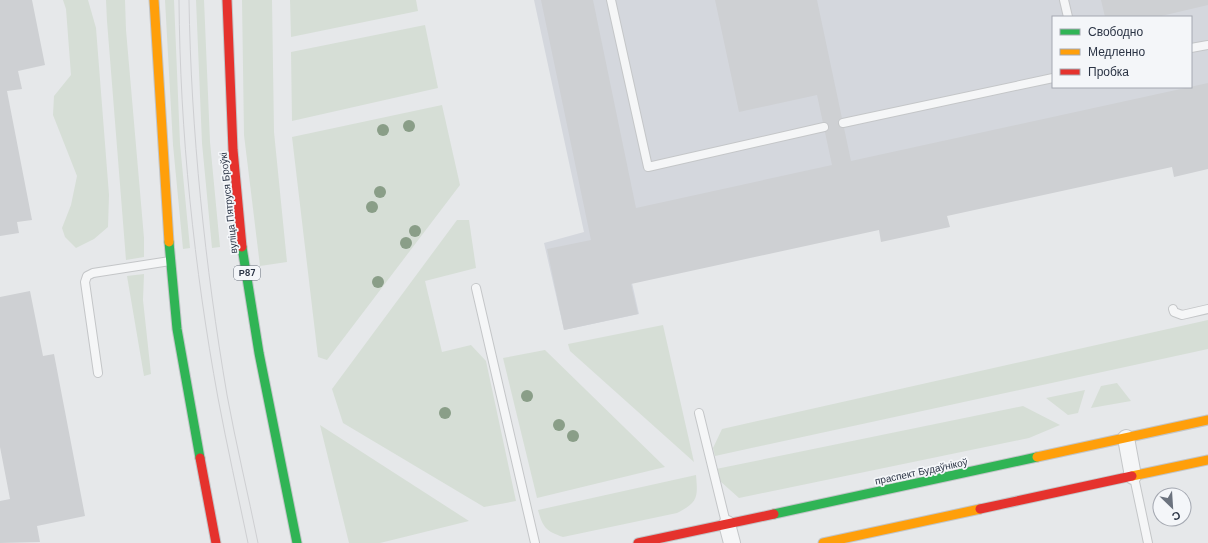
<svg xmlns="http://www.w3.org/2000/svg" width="1208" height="543" viewBox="0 0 1208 543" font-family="'DM Sans',sans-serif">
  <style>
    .built { fill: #d4d7dd; fill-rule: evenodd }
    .green { fill: #d6ded6 }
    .building { fill: #ced0d3 }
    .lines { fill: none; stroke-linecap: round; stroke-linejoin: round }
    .lane-casing { stroke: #c4c6c8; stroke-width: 10 }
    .street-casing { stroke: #c4c6c8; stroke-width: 18 }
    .fast-casing { stroke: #c2c5c8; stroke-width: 11 }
    .slow-casing { stroke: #c2c5c8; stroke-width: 11 }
    .jam-casing { stroke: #c2c5c8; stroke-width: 11 }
    .lane { stroke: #f5f6f7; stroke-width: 8 }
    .street { stroke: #f5f6f7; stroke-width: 16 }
    .fast { stroke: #30b455; stroke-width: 9 }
    .slow { stroke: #ff9f0a; stroke-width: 9 }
    .jam { stroke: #e5322d; stroke-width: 9 }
    .tram { stroke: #cecfd2; stroke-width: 1 }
    .tree { fill: #8a9e88 }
    .labels { text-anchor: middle; stroke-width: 3.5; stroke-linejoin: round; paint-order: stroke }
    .shield { fill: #f4f6f9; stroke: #676e7b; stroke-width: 1 }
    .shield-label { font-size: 9px; font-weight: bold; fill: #2b3445 }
    .street-label { font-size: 10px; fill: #2b3445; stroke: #f4f6f9 }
  </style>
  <rect width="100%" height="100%" fill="#e6e8ea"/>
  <path class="built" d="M534,0H1208V156L632,283L639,314L564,330L544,243L584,232ZM1053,17H1191V87H1053Z"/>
  <path class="green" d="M63,0H88L96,28L109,195L108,227L94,239L76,248L65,237L62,228L71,205L77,176L53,115L54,96L71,75L66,9Z
    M106,0H125L126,30L144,238V257L126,260L107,21Z
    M165,0H174L180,144L190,248L183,249L173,145Z
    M196,0H204L210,142L220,247L212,248L202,143Z
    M242,0H272L274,132L287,262L260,266L244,135Z
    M290,0H416L418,11L291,37Z
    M425,25L438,88L292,121L291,52Z
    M442,105L460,185L327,360L318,357L292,137Z
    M457,220H469L476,268L425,281L442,352L471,345L486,361L516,501L484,507L343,423L332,389Z
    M144,274L143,300L151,374L144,376L127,276Z
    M1208,320V349L715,456L713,448L722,429Z
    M663,325L694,462L570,351L568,344Z
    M545,350L665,467L537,498L503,358Z
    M1117,383L1131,401L1091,408L1101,386Z
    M1085,390L1078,413L1068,415L1046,398Z
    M1023,406L1060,425L1029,438L739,498L720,481L716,469Z
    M320,425L469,521L380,543H349Z
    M696,475C698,498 698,502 677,513L563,537C546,531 543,528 538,510Z"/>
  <path class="building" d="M0,0H32L45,65L18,71L22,89L7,91L32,220L17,222L19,233L0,236Z
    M541,0H593L636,208L832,165L817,95L739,112L715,0H817L851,161L1208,83V169L1174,177L1172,167L947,216L950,227L881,242L879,230L631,284L638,314L564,330L547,249L591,240Z
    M1101,0H1208V5L1157,17H1105Z
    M30,291L43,356L54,354L85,516L37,526L40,542L0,543V501L10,499L0,447V297Z"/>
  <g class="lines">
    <g class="lane-casing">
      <path id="lane" d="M611,0L648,167L824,127
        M1064,0L1068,17
        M1191,48L1208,45
        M843,123L1053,78
        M476,288L535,543
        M1173,309L1174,312L1182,315L1208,309
        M98,373L85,282L87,276L93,273L170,261
        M699,413L726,523
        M1134,477L1148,543"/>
    </g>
    <g class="street-casing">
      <path id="street" d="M1126,438L1133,476
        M727,524L732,543"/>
    </g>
    <g class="fast-casing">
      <path id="fast" d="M169,242L177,329L200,458
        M242,247L259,353L297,543
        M774,514L1037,457"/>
    </g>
    <g class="slow-casing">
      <path id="slow" d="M154,0L169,242
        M1037,457L1208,420
        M1132,476L1208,460
        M823,543L980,509"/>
    </g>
    <g class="jam-casing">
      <path id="jam" d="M227,0L233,150L242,247
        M200,458L216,543
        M980,509L1132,476
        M638,543L774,514"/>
    </g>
    <use href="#lane" class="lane"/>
    <use href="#street" class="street"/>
    <use href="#fast" class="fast"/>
    <use href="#slow" class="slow"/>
    <use href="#jam" class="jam"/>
    <path class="tram" d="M179,0C180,133 194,267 218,398C227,446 238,495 248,543
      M189,0C191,132 205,265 227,395C236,444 248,494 258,543"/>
  </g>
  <g class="tree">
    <circle cx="409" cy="126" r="6"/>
    <circle cx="383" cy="130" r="6"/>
    <circle cx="380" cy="192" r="6"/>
    <circle cx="372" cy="207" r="6"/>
    <circle cx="415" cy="231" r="6"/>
    <circle cx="406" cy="243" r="6"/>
    <circle cx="378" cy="282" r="6"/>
    <circle cx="527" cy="396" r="6"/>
    <circle cx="445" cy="413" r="6"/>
    <circle cx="559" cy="425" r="6"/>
    <circle cx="573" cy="436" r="6"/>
  </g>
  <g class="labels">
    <rect class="shield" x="234" y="266" width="26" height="14" rx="3"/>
    <g class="shield-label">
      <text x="247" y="276">Р87</text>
    </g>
    <g class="street-label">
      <text transform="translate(228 203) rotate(-96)" y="4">вуліца Пятруся Броўкі</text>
      <text transform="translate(921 471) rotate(-12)" y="4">праспект Будаўнікоў</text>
    </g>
  </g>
  <rect x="1052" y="16" width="140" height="72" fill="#f4f6f9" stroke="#a4a8b1"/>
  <rect x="1060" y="29" width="20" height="6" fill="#30b455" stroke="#a4a8b1"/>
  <text x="1088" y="36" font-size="12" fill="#2b3445">Свободно</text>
  <rect x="1060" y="49" width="20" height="6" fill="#ff9f0a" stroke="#a4a8b1"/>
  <text x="1088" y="56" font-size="12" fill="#2b3445">Медленно</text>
  <rect x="1060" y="69" width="20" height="6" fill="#e5322d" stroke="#a4a8b1"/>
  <text x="1088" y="76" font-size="12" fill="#2b3445">Пробка</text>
  <g transform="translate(1172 507) rotate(155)"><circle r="19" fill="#f4f6f9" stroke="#a4a8b1"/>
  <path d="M0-3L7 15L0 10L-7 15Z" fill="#6c737f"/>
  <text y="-6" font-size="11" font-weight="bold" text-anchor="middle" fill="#2b3445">С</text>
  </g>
</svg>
